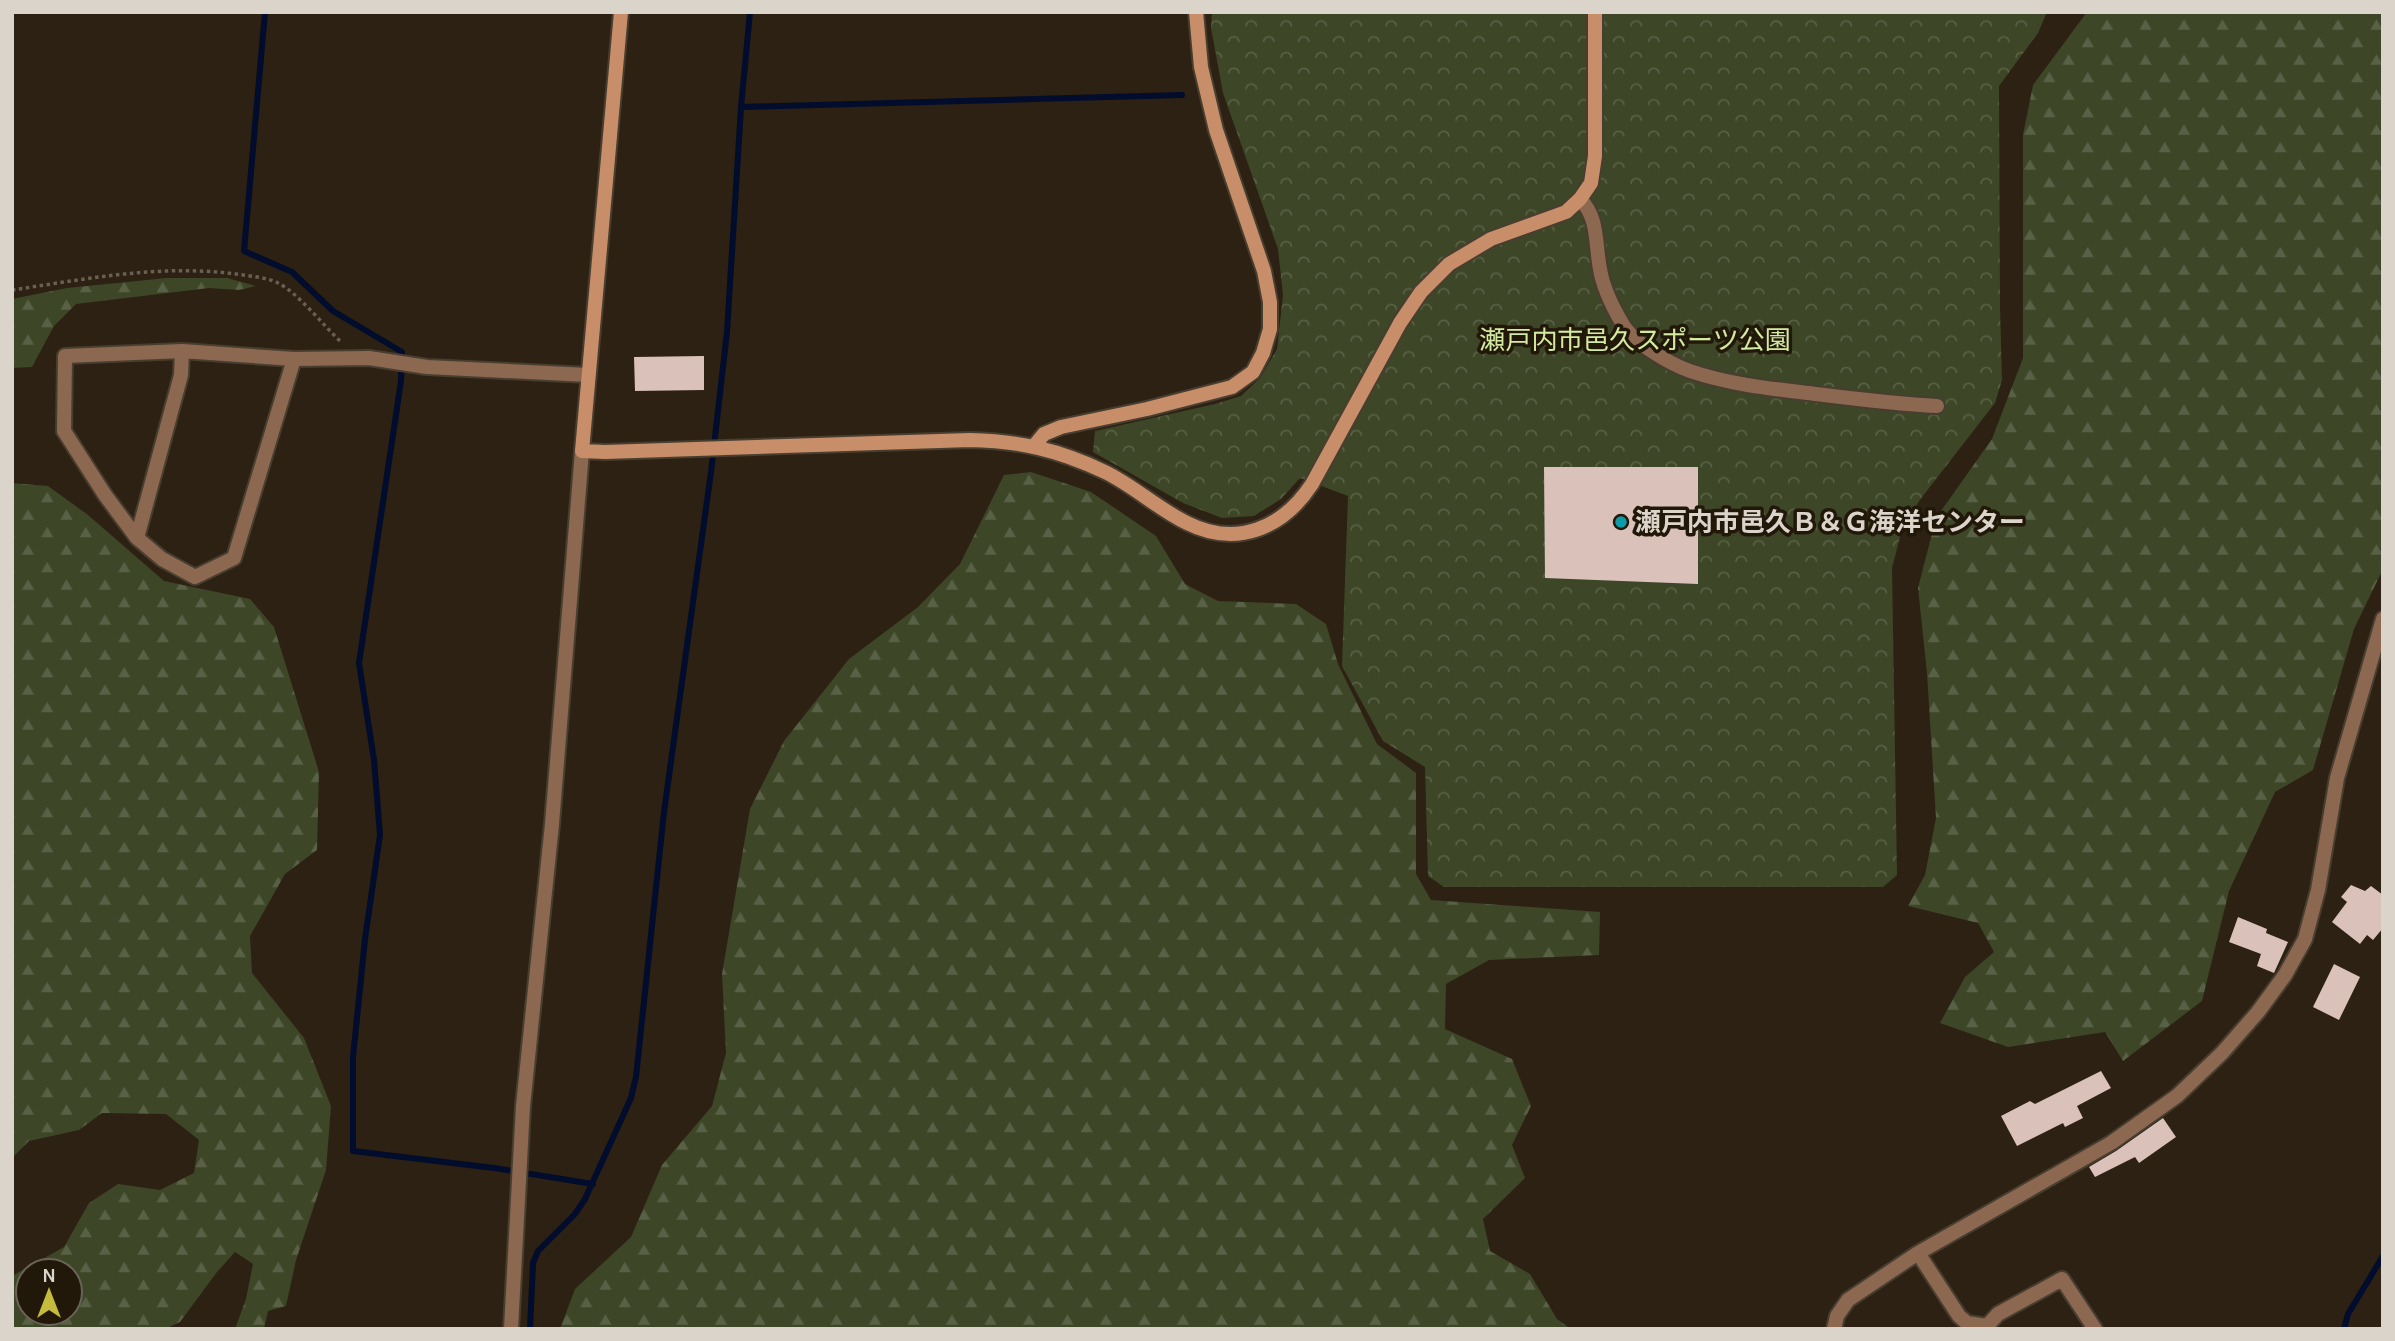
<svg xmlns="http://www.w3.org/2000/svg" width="2395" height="1341" viewBox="0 0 2395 1341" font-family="Karla,'Noto Sans JP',sans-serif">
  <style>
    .forest { fill: url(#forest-firs); fill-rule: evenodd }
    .park { fill: url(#park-crowns) }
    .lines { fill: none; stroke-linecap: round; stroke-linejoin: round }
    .stream { stroke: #020c2c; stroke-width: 6 }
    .building { fill: #dac2ba }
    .street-casing { stroke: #483e30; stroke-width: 18 }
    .secondary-casing { stroke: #483e30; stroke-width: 18 }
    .path { stroke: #695f52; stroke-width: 3.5; stroke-dasharray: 3.5 3.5; stroke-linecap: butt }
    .street { stroke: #8c6851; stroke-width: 14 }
    .secondary { stroke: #c88e6a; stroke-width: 14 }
    .culture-dot { fill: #0f9aa8; stroke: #221809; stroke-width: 2.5 }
    .labels { text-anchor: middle; stroke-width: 7; stroke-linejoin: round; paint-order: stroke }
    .park-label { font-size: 26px; fill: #d3eaa1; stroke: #221809 }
    .poi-label { font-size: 26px; font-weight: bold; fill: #dbd4cb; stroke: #221809; text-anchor: start }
  </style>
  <defs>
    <pattern id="forest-firs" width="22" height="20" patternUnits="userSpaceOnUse" patternTransform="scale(1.75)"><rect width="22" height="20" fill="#3d4627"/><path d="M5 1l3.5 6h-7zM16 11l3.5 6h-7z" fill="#586045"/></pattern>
    <pattern id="park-crowns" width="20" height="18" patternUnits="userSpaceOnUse" patternTransform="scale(1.75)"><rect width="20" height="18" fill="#3d4627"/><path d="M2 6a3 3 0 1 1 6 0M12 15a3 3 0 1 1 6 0" fill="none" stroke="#586045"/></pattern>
  </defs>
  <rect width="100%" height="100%" fill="#2c2112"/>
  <path class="forest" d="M2087,12H2383V569L2354,629L2313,770L2275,792L2229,891L2202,1001L2123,1061L2105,1032L2008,1047L1940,1023L1965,977L1994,952L1978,923L1908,906L1925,875L1936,818L1927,673L1918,588L1936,518L1992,439L2023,358V135L2033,85Z
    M167,278H227L256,286L239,290L209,288L76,304L54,326L32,367L12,368V299L67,288Z
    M1031,472L1091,492L1156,536L1185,584L1218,601L1296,604L1326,624L1338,664L1377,744L1416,773V874L1431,900L1600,912L1599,955L1489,960L1446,984L1445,1029L1512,1059L1531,1106L1512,1145L1525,1178L1483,1219L1490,1251L1530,1274L1557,1319L1571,1329H560L575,1289L631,1237L662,1165L712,1106L726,1053L722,974L750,809L784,741L849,659L918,607L960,564L1004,475Z
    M12,483L48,486L88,515L164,581L250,599L274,627L319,772L317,850L285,874L250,936L252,973L304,1038L331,1106L326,1170L296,1260L286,1306L268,1311L264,1329H235L246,1299L253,1264L235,1252L217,1272L180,1322L165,1329H12V1276L64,1247L89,1203L118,1184L160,1190L194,1173L199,1140L166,1114L102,1113L79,1130L29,1141L12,1158ZM70,1271V1313H28V1271Z"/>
  <path class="park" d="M1212,12H2047L2038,33L1999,86L2000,307L2002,380L1995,403L1919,501L1901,533L1892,568L1897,875L1883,887H1444L1428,876L1425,767L1383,741L1342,666L1348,496L1300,478L1281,499L1254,516L1222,518L1183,503L1093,452L1095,431L1215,404L1241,396L1260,378L1277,349L1283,295L1278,249L1223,93L1211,28Z"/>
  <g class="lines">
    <path class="stream" d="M265,12L244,251L292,272L333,311L402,352L401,381L359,663L374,760L380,835L365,939L353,1057V1151L494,1168L593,1184
      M741,107L1182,95
      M530,1329L533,1263L538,1251L575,1214L585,1199L631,1098L636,1077L664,812L711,472L727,332L741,107L750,12
      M2344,1329L2348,1314L2383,1256"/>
  </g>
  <path class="building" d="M704,356V390L635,391L634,357Z
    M1544,467H1698V584L1545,578Z
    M2351,885L2365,891L2371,886L2383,895V928L2373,940L2367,935L2360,944L2332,922L2347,902L2341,897Z
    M2238,917L2267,929L2266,933L2288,942L2274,973L2257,966L2261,954L2229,942Z
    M2334,964L2360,977L2339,1020L2313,1007Z
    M2101,1071L2111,1088L2077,1106L2083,1118L2065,1127L2063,1123L2017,1146L2001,1116L2030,1101L2035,1104Z
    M2163,1118L2176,1137L2139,1163L2135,1157L2095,1177L2089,1167L2116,1151Z"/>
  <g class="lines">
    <g class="street-casing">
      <path id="street" d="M1580,199C1599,218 1595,244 1600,269C1603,288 1612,306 1622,323C1632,342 1670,364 1690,371C1731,385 1774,389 1816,394C1856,399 1896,404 1937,406
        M294,359L234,558L195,577L162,559L137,538L105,495L64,431L65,356L182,351L294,359L369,358L427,367L588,375
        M137,538L181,375L182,351
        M1918,1253L1959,1316L1967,1323L1987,1326L1989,1329
        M1987,1326L1998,1314L2062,1279L2095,1329
        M511,1329L523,1106L552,824L582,451
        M1834,1329L1837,1316L1848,1300L1918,1253L2111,1143L2177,1096L2222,1053L2258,1012L2285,975L2305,939L2318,890L2337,778L2383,619"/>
    </g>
    <g class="secondary-casing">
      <path id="secondary" d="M621,12L582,451L605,452L970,440C1020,441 1059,450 1105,472C1134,486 1158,509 1187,523C1237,548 1283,528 1312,484L1400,323L1421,292L1449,264L1491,239L1566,212L1580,199L1591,183L1595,156V12
        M1034,446L1044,434L1061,427L1147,409L1232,387L1253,372L1263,353L1270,329V302L1264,271L1216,130L1201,67L1196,12"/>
    </g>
    <path class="path" d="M12,290C86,279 161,264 236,274C249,276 266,277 278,283C298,293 323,325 340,341"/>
    <use href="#street" class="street"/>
    <use href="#secondary" class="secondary"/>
  </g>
  <circle class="culture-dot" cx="1621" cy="522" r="7"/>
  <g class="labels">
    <g class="park-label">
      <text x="1635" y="349">瀬戸内市邑久スポーツ公園</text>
    </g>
    <g class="poi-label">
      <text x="1635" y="531">瀬戸内市邑久Ｂ＆Ｇ海洋センター</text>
    </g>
  </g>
  <rect width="2395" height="1341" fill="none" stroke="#dbd4cb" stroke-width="28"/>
  <g transform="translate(49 1292)"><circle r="33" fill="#221809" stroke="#6c6357" stroke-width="2"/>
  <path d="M0-5L12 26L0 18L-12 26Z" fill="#c5bc3d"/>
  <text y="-10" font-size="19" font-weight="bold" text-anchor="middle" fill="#dbd4cb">N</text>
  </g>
</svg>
